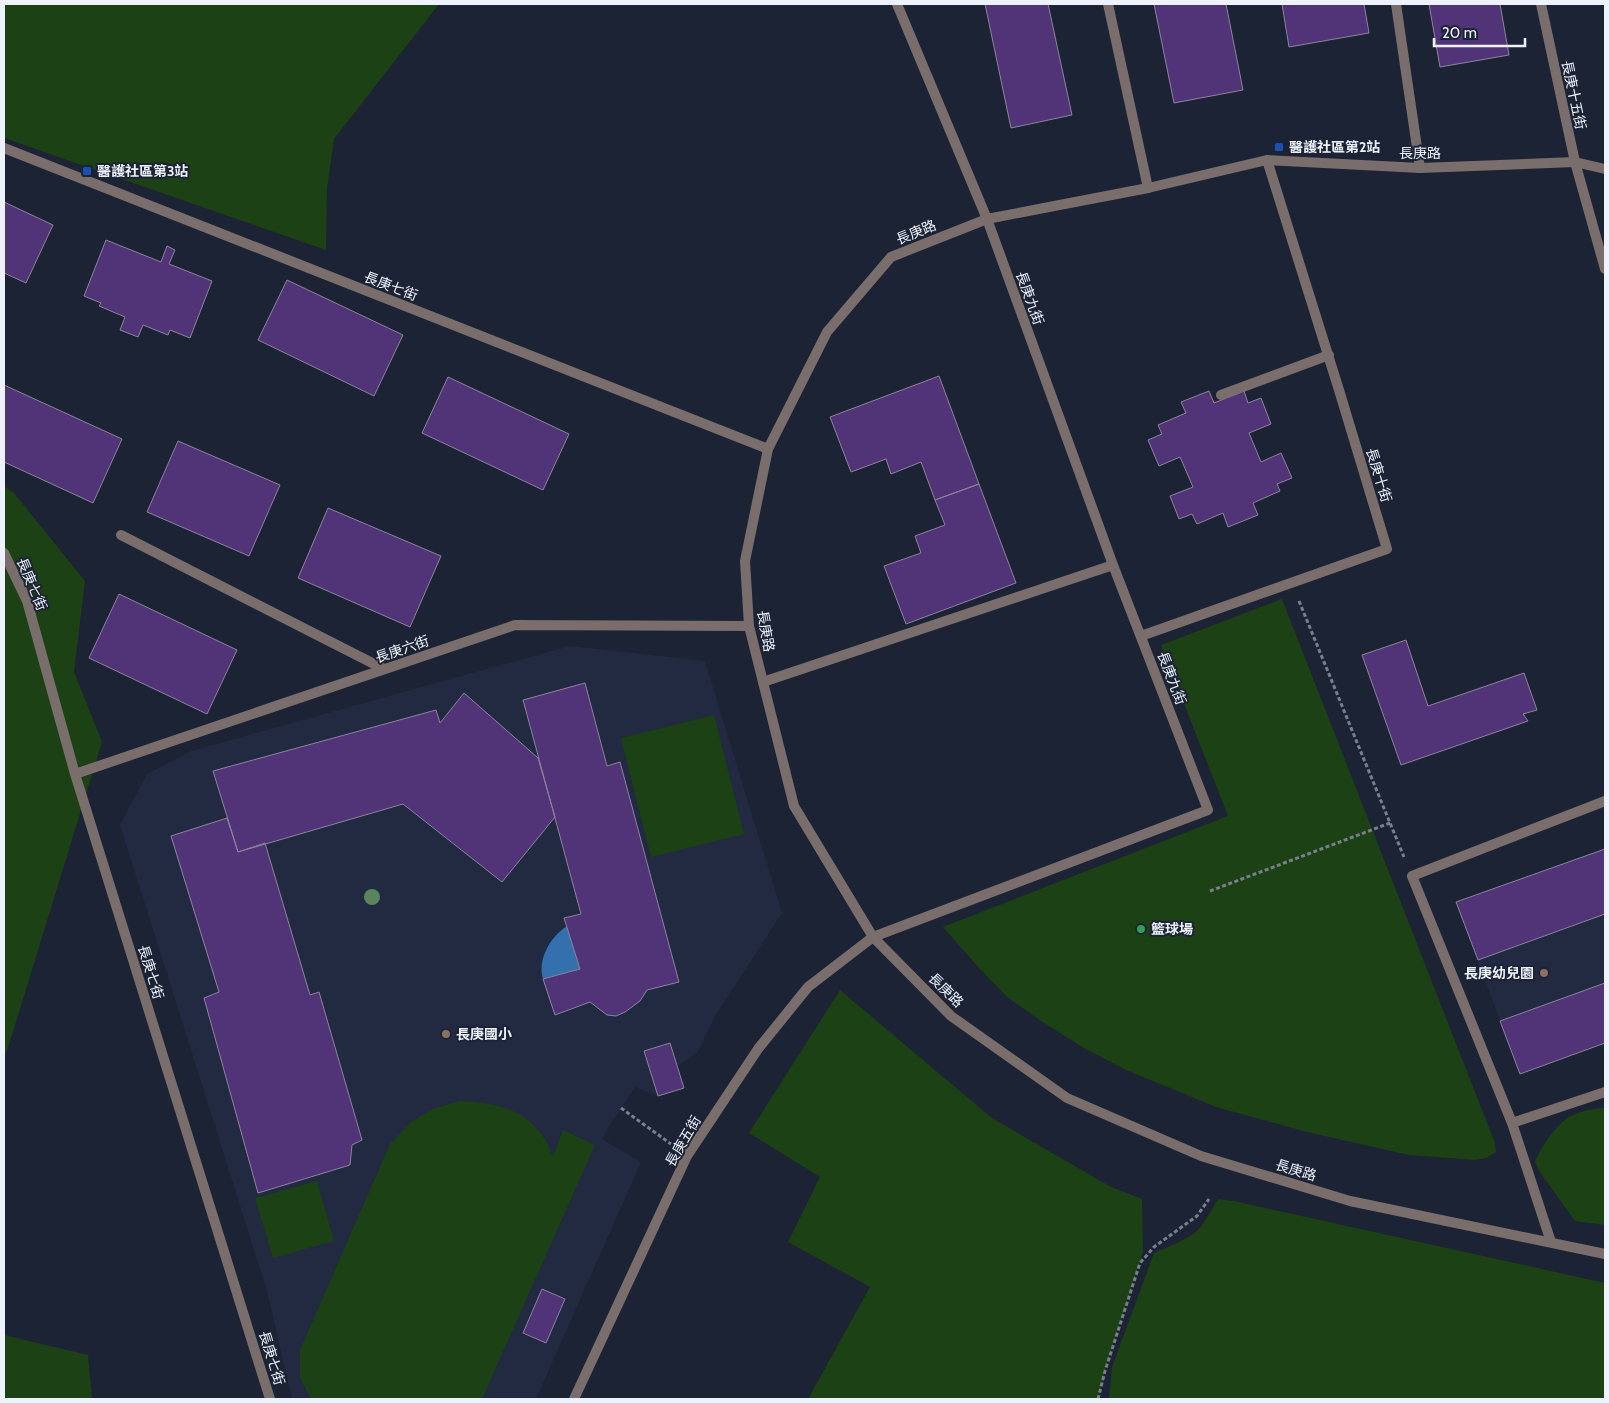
<svg xmlns="http://www.w3.org/2000/svg" width="1609" height="1403" viewBox="0 0 1609 1403" font-family="Cabin,'Noto Sans TC',sans-serif">
  <style>
    .built { fill: #212a41 }
    .green { fill: #1c4114 }
    .water { fill: #3370ad }
    .building { fill: #513478; stroke: #8c849a }
    .lines { fill: none; stroke-linecap: round; stroke-linejoin: round }
    .path { stroke: #797f8d; stroke-width: 3; stroke-dasharray: 4 2.5; stroke-linecap: butt }
    .service { stroke: #796e6c; stroke-width: 10 }
    .minor { stroke: #796e6c; stroke-width: 10 }
    .tree { fill: #59855c }
    .transit-dot { fill: #1a4fb4; stroke: #1c2334; stroke-width: 2 }
    .leisure-dot { fill: #2e9e5b; stroke: #1c2334; stroke-width: 2 }
    .education-dot { fill: #8d6e63; stroke: #1c2334; stroke-width: 2 }
    .labels { text-anchor: middle; stroke-width: 4; stroke-linejoin: round; paint-order: stroke }
    .street-label { font-size: 14px; fill: #edf2fd; stroke: #1c2334 }
    .poi-label { font-size: 14px; font-weight: bold; fill: #edf2fd; stroke: #1c2334; text-anchor: start }
  </style>
  <rect width="100%" height="100%" fill="#1c2334"/>
  <path class="built" d="M570,646L705,661L782,913L715,1016L697,1053L677,1066L658,1096L635,1087L610,1125L602,1139L641,1162L536,1399H292L267,1291L120,825L147,774L191,751Z
    M1605,849V1043L1520,1074L1456,902Z"/>
  <path class="green" d="M4,4H439L334,139L327,189L326,250L4,138Z
    M4,486L14,493L85,581L74,672L102,742L8,1048L4,1055Z
    M1282,599L1495,1143L1496,1152L1486,1158L1476,1160L1409,1155L1307,1132L1216,1107L1126,1070L1084,1048L1041,1021L1007,997L980,969L943,927L1228,816L1161,645Z
    M714,715L744,834L651,857L621,738Z
    M840,990L992,1118L1111,1187L1142,1199L1143,1252L1105,1371L1098,1399H808L870,1287L788,1242L820,1177L749,1133Z
    M460,1101C495,1103 523,1107 545,1139C548,1144 550,1151 553,1157L563,1130L595,1145L482,1399H311L300,1377V1350L390,1144L412,1121L433,1109Z
    M1605,1107V1225L1575,1221L1539,1171L1535,1161C1544,1144 1556,1122 1575,1114C1584,1110 1596,1109 1605,1107Z
    M317,1181L334,1241L273,1258L255,1198Z
    M1218,1199L1234,1201L1605,1283V1399H1109L1112,1367L1154,1253C1169,1246 1186,1241 1198,1230C1206,1221 1212,1209 1218,1199Z
    M4,1335L88,1355L92,1399H4Z"/>
  <path class="water" d="M567,926L580,969L543,979C537,960 550,937 567,926Z"/>
  <path class="building" d="M985,4H1048L1072,115L1011,128Z
    M1154,4H1226L1243,90L1174,103Z
    M1282,4H1364L1369,33L1289,47Z
    M1429,4H1500L1509,55L1440,67Z
    M4,202L53,225L26,283L4,273Z
    M106,240L161,262L167,246L175,250L169,264L212,281L190,338L170,330L168,335L143,325L138,337L120,330L125,317L99,306L101,303L84,296Z
    M287,280L403,335L374,396L258,340Z
    M939,376L979,484L935,500L921,462L891,474L886,459L851,472L830,417Z
    M448,377L569,434L543,490L422,433Z
    M4,385L122,439L93,503L4,462Z
    M1209,391L1214,403L1244,391L1248,403L1261,398L1271,424L1249,433L1261,462L1281,453L1292,478L1277,484L1280,491L1253,503L1258,515L1228,527L1223,513L1197,524L1192,514L1179,519L1170,496L1193,487L1180,457L1159,466L1148,440L1162,434L1158,425L1186,413L1181,402Z
    M178,441L280,485L249,556L147,512Z
    M979,484L1016,583L906,624L884,566L921,553L915,536L945,525L935,500Z
    M328,508L441,556L410,627L298,578Z
    M119,594L237,650L207,714L89,658Z
    M1406,640L1428,706L1524,673L1537,710L1523,714L1528,721L1401,765L1362,655Z
    M585,683L607,766L620,762L679,982L647,990L640,1001L625,1012L616,1016L607,1015L590,1002L555,1015L543,979L580,969L564,918L581,914L523,700Z
    M464,693L538,758L555,817L502,882L403,804L238,852L213,771L436,710L440,723Z
    M227,818L238,852L265,843L310,995L319,992L362,1140L352,1145L350,1165L258,1193L204,998L219,992L171,836Z
    M1605,849V914L1478,960L1456,902Z
    M1605,983V1043L1520,1074L1500,1021Z
    M670,1043L684,1088L658,1096L644,1051Z
    M542,1289L565,1299L546,1343L523,1333Z"/>
  <g class="lines">
    <path class="path" d="M1299,601L1404,857
      M1210,891L1390,823
      M621,1108L671,1144
      M1098,1399L1105,1371L1140,1263L1154,1247L1197,1216L1209,1199"/>
    <path class="service" d="M1108,4L1148,188
      M1396,4L1420,168
      M4,148L768,449
      M1575,162L1605,269
      M1221,395L1329,355
      M121,535L384,669
      M4,553L27,601L75,774L270,1399
      M1141,636L1387,549L1339,390L1267,160
      M763,682L1113,565
      M75,774L515,625L749,626
      M1512,1123L1605,1092
      M1551,1242L1512,1123L1412,876L1605,801
      M574,1399L687,1156L758,1049L808,987L873,937L1208,810L1113,565L987,219"/>
    <path class="minor" d="M897,4L987,219
      M1541,4L1575,162
      M1605,169L1575,162L1420,168L1267,160L1148,188L987,219L891,257L827,332L768,449L745,561L749,626L794,806L873,937L951,1016L1067,1098L1201,1156L1350,1201L1605,1254"/>
  </g>
  <circle class="tree" cx="372" cy="897" r="8"/>
  <g class="transit-dot">
    <rect x="1274" y="142" width="10" height="10" rx="2.5"/>
    <rect x="82" y="166" width="10" height="10" rx="2.5"/>
  </g>
  <circle class="leisure-dot" cx="1141" cy="929" r="5"/>
  <g class="education-dot">
    <circle cx="1544" cy="973" r="5"/>
    <circle cx="446" cy="1034" r="5"/>
  </g>
  <g class="labels">
    <g class="street-label">
      <text transform="translate(1574 95) rotate(78)" y="5">長庚十五街</text>
      <text x="1420" y="158">長庚路</text>
      <text transform="translate(916 232) rotate(-22)" y="5">長庚路</text>
      <text transform="translate(391 286) rotate(21)" y="5">長庚七街</text>
      <text transform="translate(1030 298) rotate(70)" y="5">長庚九街</text>
      <text transform="translate(1379 475) rotate(73)" y="5">長庚十街</text>
      <text transform="translate(32 584) rotate(67)" y="5">長庚七街</text>
      <text transform="translate(766 631) rotate(80)" y="5">長庚路</text>
      <text transform="translate(402 649) rotate(-19)" y="5">長庚六街</text>
      <text transform="translate(1172 678) rotate(69)" y="5">長庚九街</text>
      <text transform="translate(151 972) rotate(73)" y="5">長庚七街</text>
      <text transform="translate(946 990) rotate(44)" y="5">長庚路</text>
      <text transform="translate(683 1141) rotate(-60)" y="5">長庚五街</text>
      <text transform="translate(1296 1170) rotate(17)" y="5">長庚路</text>
      <text transform="translate(272 1358) rotate(73)" y="5">長庚七街</text>
    </g>
    <g class="poi-label">
      <text x="1289" y="152">醫護社區第2站</text>
      <text x="97" y="176">醫護社區第3站</text>
      <text x="1151" y="934">籃球場</text>
      <text x="1534" y="978" text-anchor="end">長庚幼兒園</text>
      <text x="456" y="1039">長庚國小</text>
    </g>
  </g>
  <rect width="1609" height="1403" fill="none" stroke="#edf2fd" stroke-width="10"/>
  <path d="M1434 38v8h91v-8" fill="none" stroke="#edf2fd" stroke-width="2.5"/>
  <text x="1442" y="38" font-size="15" fill="#edf2fd" stroke="#1c2334" stroke-width="4" paint-order="stroke">20 m</text>
</svg>
